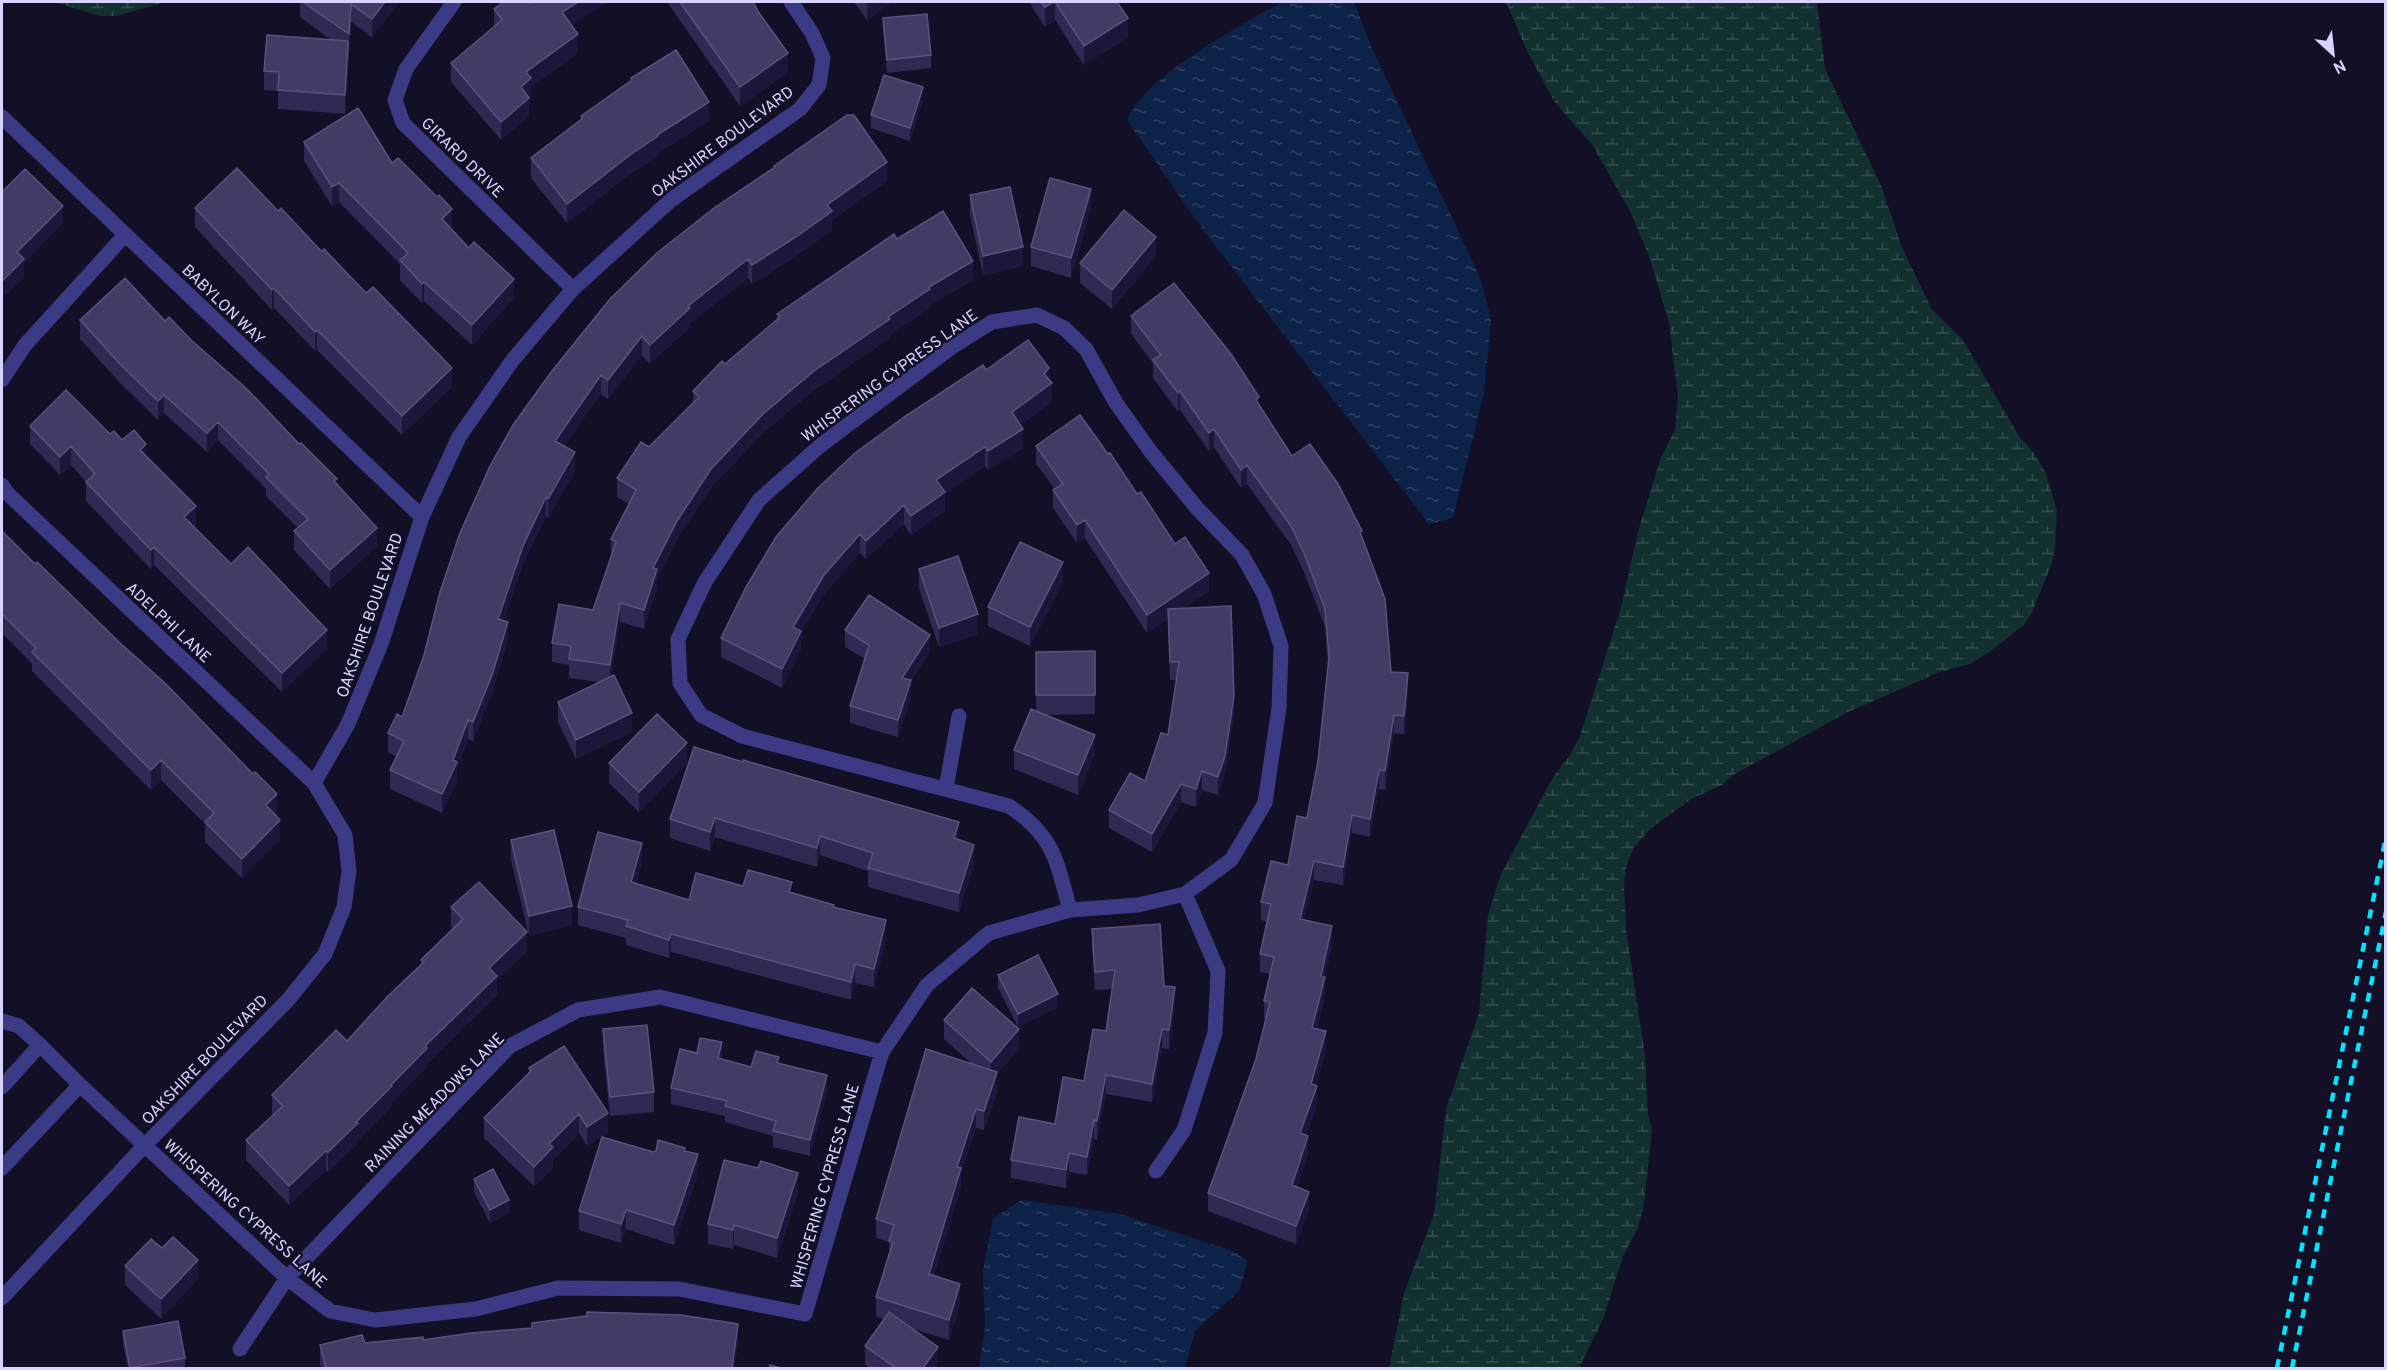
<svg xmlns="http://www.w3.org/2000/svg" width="2387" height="1370" viewBox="0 0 2387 1370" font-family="Overpass,sans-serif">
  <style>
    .wetland { fill: url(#wetland-marsh) }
    .water { fill: url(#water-ripples) }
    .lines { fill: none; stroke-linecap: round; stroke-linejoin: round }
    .minor { stroke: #3d3a85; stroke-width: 15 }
    .rail { stroke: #00e5ff; stroke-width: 4.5; stroke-dasharray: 9 8; stroke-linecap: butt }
    .wall { fill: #312854 }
    .shaded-wall { fill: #1d163a }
    .building { fill: #433a66; stroke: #5a527e; stroke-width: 1.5 }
    .labels { text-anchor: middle; stroke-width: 5; stroke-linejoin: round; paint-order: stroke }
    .street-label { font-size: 16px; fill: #d9d4ff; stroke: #130f26 }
  </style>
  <defs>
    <pattern id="wetland-marsh" width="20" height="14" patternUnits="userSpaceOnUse" patternTransform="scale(1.5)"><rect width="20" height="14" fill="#12302f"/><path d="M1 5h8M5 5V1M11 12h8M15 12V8" fill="none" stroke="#344d4e"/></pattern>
    <pattern id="water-ripples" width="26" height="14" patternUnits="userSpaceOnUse" patternTransform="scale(1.5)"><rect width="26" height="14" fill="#0c2248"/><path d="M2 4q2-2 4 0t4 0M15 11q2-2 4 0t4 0" fill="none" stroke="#2f4163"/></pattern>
  </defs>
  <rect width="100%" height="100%" fill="#130f26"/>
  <path class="wetland" d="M54,2H162L159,4L116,16H100Z
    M1506,2H1817L1825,69L1881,185L1901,245L1931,308L1963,340L2019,436L2034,453L2046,473L2057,511L2055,548L2052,563L2031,615L2024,625L1992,650L1970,664L1940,672L1848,712L1777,751L1733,775L1722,785L1691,799L1650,829L1634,848L1626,866L1624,885L1626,929L1645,1055L1648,1114L1652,1130L1644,1204L1638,1228L1623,1256L1604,1317L1579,1368H1389L1404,1293L1434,1214L1446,1109L1479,1013L1488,915L1500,876L1553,777L1568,758L1580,736L1620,611L1638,532L1661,457L1675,430L1678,397L1669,322L1649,256L1631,213L1593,146L1554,101L1527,51Z"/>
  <path class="water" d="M1281,2H1354L1371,46L1480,277L1491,319L1484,393L1453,518L1429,524L1201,227L1127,120C1145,76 1239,27 1281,2Z
    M1022,1200L1120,1214L1233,1251L1247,1261L1240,1290L1195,1331L1185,1368H979L985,1326L983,1271L993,1218Z"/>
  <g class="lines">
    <path class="minor" d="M454,2L406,69L395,100L403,123L573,289
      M2,117L422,517
      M2,380L25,345L125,235
      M2,485L7,493L314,783L345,835L349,871L344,907L325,954L288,1000L144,1146L2,1298
      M314,783L348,724L381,644L422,517L459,437L512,361L573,289L671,200L800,109L819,85L823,58L812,33L791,2
      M946,788L959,716
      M2,1021L19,1026L40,1045
      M80,1085L287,1278L330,1311L375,1320L476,1309L558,1288L679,1289L805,1314L882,1052L927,985L989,933L1070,910C1056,860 1055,837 1009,806L742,736L701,715L680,683L678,639L705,582L759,500L821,445L952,347L992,322L1037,315L1064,328L1086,349L1116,403L1151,452L1196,507L1242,555L1264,594L1281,646L1279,708L1265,803L1231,860L1185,894L1138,905L1070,910
      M2,1087L40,1045L80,1085L2,1168
      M1156,1171L1184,1130L1215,1033L1218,971L1185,894
      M240,1349L287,1278L510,1046L578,1010L660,997L882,1052"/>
    <path class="rail" d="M2277,1368L2386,837
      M2292,1368L2386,912"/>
  </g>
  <path class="wall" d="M300,2H399L372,37L351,22L345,114L278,109V91L264,90V71L331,40L300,17Z
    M667,2H753L788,72L740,106Z
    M854,2H893L867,20Z
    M1029,2H1117L1128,37L1084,65L1055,20L1045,27Z
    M530,3L571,25L578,53L531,87V97L529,98V116L501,140L451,82V63L494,27V9Z
    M883,18L931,55V68L887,73L883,31Z
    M631,78L709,121L658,153V155L630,174L567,223L531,178V158L581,119V116L631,81Z
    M923,100L910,141L871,128V115Z
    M304,142L392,163L514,298L472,345L424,301L422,303L400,280V264L339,202L332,206L304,161Z
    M774,166L887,181L832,220V230L796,256L752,284L748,278L690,323V327L650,364L642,355L608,399L601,394L564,446L575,471L548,518L546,516L523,564L504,620L508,640L492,693L473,741L468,739L457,768V781L442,813L390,789V770L397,757L388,752V733L402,717L424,655L460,533L774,168Z
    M970,195L1023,266L983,275L970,215Z
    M195,208L278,211L322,252L452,387L402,435L317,350L315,351L274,308L272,310L195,227Z
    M1091,208L1071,278L1031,266V247Z
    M897,239L973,280L930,305V308L890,335V338L814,390L763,433L711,488L677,539L657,580V588L644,629L620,622L611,677L632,732L576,759L558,722V702L599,682L569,678V665L552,662V643L593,610L611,557V539L629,504L617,497V478L693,403V391L777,319V314Z
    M1156,256L1112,309L1080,283V263Z
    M1131,316L1259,405L1292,456L1362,538L1391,672L1408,692L1404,734L1394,733L1385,790L1379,789L1370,837L1352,833L1343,885L1314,880L1304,920L1332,945L1325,977V995L1317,1029L1326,1050L1316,1085L1317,1104L1306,1135L1308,1154L1297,1187L1309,1210L1296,1244L1208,1211V1193L1256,1059L1266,1020L1264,1019V1001L1270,974L1260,972V954L1267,922L1261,920V902L1288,865L1307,818L1318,761L1328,666L1325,627L1304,572L1291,545L1247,484L1241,488L1214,447L1209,451L1180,410L1178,412L1153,378V363L1131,334Z
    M80,320L165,321L191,340L337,484L377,546L330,589L294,550V531L298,528L266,496V489L218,440L207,452L164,413L158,420L121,384L80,339Z
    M986,370L1049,379L1052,402L1020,425L1023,448L988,470L985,466L945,494V511L911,535L904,524L866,559L860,553L824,594L801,632V649L782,688L721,657V638Z
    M30,426L110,434L122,440L146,456L196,525L194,527L231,564L327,649L282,692L154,565L151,569L86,501V482L71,465L60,475L30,444Z
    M1036,446L1108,454L1209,591L1184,608L1234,714L1225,774L1218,795L1202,790L1196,807L1181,802L1152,852L1109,828V810L1145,781L1168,735L1176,680H1170L1168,618L1147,633L1085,538L1077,543L1053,508V490L1055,489L1036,464Z
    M2,531L277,814L276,815L280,839L242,878L205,842V824L161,780L151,790L32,671V664L2,633Z
    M919,569L978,634L939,647L919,589Z
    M1063,582L1030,646L988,626V607Z
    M845,630L930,651L911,681V697L898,737L850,723V706L865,659L845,647Z
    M1095,651V714L1044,715L1095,754L1078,795L1014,769V750L1036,711V652Z
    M694,747L959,840L974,864L959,912L868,887V871L820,855L817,867L715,837L710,851L670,838V819Z
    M609,763H687L639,812L609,783Z
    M511,840L572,925L529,936L511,860Z
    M642,862L636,883L689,900L743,886L792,893L834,907L886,939L874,987L855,983L851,1000L671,952L669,958L626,945V938L578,925V907Z
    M451,907L527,952L497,980V995L427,1064V1067L392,1103V1106L358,1140V1143L328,1172L326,1170L289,1205L246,1160V1140L273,1115L272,1114V1095L347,1041L421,965V960L453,928L451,927Z
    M1092,929L1164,986L1175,1006L1169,1049L1162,1048L1152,1102L1106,1094L1097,1140L1094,1139L1087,1175L1069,1172L1066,1188L1011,1178V1160L1055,1124L1084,1081L1106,1031L1112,989L1095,990L1092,947Z
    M998,975L1058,1007L1018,1027L998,988Z
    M944,1020L1019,1049L997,1074V1092L984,1130L976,1128L961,1173V1187L934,1276L960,1304L949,1340L910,1328L938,1367L937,1368H870L865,1365V1346L884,1319L876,1317V1297L889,1257V1242L876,1238V1219L972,1064L944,1039Z
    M603,1029L654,1092V1112L610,1116L603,1049Z
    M722,1059L751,1067L779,1063L827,1091L810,1156L773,1147V1136L725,1122V1116L671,1104V1088Z
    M529,1068L608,1133L587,1146L579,1133L553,1159V1167L534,1186L484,1138V1118L529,1072Z
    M685,1151L698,1173L674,1245L626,1229L621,1243L579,1230V1211L653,1152Z
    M474,1179L509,1213L490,1223L474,1192Z
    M798,1192L777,1258L734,1245L733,1249L708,1244V1224Z
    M125,1266L198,1279L161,1319L125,1285Z
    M532,1323L738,1343L734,1368H321L320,1364V1345L423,1340L532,1328Z
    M123,1331L185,1358V1368H128L123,1344Z"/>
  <path class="shaded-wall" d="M385,2H399L372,37V19Z
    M578,2H608L562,31V12Z
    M869,2H893L867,20V3Z
    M1054,2H1055V20L1045,27V7Z
    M351,4V22L349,53V34Z
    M1128,18V37L1084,65V46Z
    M578,34V53L531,87V97L529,98V116L501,140V122L521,87L526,72Z
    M348,41V60L345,114V95Z
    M788,53V72L740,106V87Z
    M923,87V100L910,141V128Z
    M709,102V121L658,153V155L630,174L567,223V204L630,155L657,135Z
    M887,162V181L832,220V230L796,256L752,284V265L827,205Z
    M339,183V202L332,206V187Z
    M1091,189V208L1071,278V258Z
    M63,206V224L24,264V278L2,299V281L17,252Z
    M452,209V229L442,238V219Z
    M1156,237V256L1112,309V290Z
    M1023,247V266L983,275V256Z
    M748,259V278L690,323V327L650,364V345L688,306Z
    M973,261V280L930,305V308L890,335V338L814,390L763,433L711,488L677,539L657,580V588L644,629V610L653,568L677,521L711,469L763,414L814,371L929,287Z
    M514,279V298L472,345V325Z
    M424,282V301L422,303V284Z
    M274,288V308L272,310V290Z
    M317,330V350L315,351V332Z
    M642,336V355L608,399V380Z
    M452,368V387L402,435V416Z
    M1049,368V386L1052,383V402L1012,431V412Z
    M601,375V394L555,460V441Z
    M1180,391V410L1178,412V393Z
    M164,395V413L158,420V401Z
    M218,422V440L207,452V433Z
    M1023,429V448L988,470V451Z
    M1214,429V447L1209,451V433Z
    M146,444V463L140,450Z
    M71,446V465L60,475V457Z
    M985,447V466L945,494V511L911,535V516L936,480Z
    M575,452V471L548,518V499Z
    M1247,465V484L1241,488V470Z
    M546,497V516L523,564L498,638V619L523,546Z
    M904,505V524L866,559V541Z
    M196,506V525L184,536V517Z
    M1085,520V538L1077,543V525Z
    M377,528V546L330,589V570Z
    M860,534V553L824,594L801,632V649L782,688V669L793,627L824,575Z
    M154,547V565L151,569V550Z
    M1063,562V582L1030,646V627Z
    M1209,573V591L1147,633V615Z
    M620,603V622L610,684V665Z
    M978,614V634L939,647V628Z
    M508,622V640L492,693L473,741V722Z
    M327,630V649L282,692V673Z
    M930,635V651L911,681V697L898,737V720L902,678Z
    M1408,673V692L1404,734V716Z
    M1234,696V714L1225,774L1218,795V777Z
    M632,713V732L576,759V740Z
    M1394,715V733L1385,790V771Z
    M468,720V739L457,768V781L442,813V794Z
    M1095,735V754L1078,795V775Z
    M687,743V763L639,812V792Z
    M161,760V780L151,790V770Z
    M1379,770V789L1370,837V819Z
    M1202,771V790L1196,807V789Z
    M1181,784V802L1152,852V834Z
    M277,794V814L266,825V805Z
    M1352,815V833L1343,885V867Z
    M715,818V837L710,851V832Z
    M280,820V839L242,878V859Z
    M959,822V841L954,838Z
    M820,836V855L817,867V848Z
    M642,843V862L631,900V882Z
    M974,845V864L959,912V893Z
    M1314,861V880L1300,938V919Z
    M572,906V925L529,936V916Z
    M886,920V939L874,987V969Z
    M1332,926V945L1321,994V976Z
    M527,932V952L497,980V995L427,1064V1067L392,1103V1106L358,1140V1143L328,1172V1152L391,1085L425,1046L489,968Z
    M671,934V952L669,958V940Z
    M855,964V983L851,1000V982Z
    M1325,977V995L1312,1046V1028Z
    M1175,987V1006L1169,1049V1030Z
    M1058,994V1007L1018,1027V1014Z
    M1019,1029V1049L997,1074V1092L984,1130V1111L991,1081V1062Z
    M1162,1029V1048L1152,1102V1084Z
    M1326,1031V1050L1311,1102V1084Z
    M722,1042V1058L718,1073V1058Z
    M827,1075V1091L810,1156V1140Z
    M1106,1075V1094L1097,1140V1121Z
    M1317,1086V1104L1300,1152V1133Z
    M976,1109V1128L961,1173V1187L929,1294V1274L957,1167Z
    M608,1113V1133L587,1146V1127Z
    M579,1114V1133L553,1159V1167L534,1186V1167L549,1144Z
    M1094,1120V1139L1087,1175V1157Z
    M1308,1136V1154L1292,1203V1185Z
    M326,1151V1170L289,1205V1186Z
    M1069,1153V1172L1066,1188V1170Z
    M698,1154V1173L674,1245V1225Z
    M798,1173V1192L777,1258V1238Z
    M1309,1192V1210L1296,1244V1226Z
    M509,1200V1213L490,1223V1210Z
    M626,1210V1229L621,1243V1224Z
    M734,1225V1245L733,1249V1230Z
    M198,1260V1279L161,1319V1299Z
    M960,1284V1304L949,1340V1320Z
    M738,1324V1343L734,1368H732Z
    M938,1347V1367L937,1368H923Z"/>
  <path class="building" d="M303,2H385L372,19L351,4L349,34Z
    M504,2H529L530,3L532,2H578L562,12L578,34L526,72L531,78L521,87L529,98L501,122L451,63L502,20L494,9Z
    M680,2H753L759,13L788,53L740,87Z
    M1041,2H1054L1045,7Z
    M1055,2H1117L1128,18L1084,46Z
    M927,14L931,55L887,60L883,18Z
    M267,35L348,41L345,95L278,90L279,72L264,71Z
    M676,50L709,102L657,135L658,136L630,155L567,204L531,158L583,118L581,116L632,80L631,78Z
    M884,75L923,87L910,128L871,115Z
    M358,108L392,163L398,158L437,197L439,195L452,209L442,219L469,248L474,242L514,279L472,325L424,282L422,284L400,260L408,253L339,183L332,187L304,142Z
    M847,115H854L887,162L827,205L832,211L796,237L752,265L748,259L688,306L690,308L650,345L642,336L608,380L601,375L555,441L575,452L548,499L546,497L523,546L498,619L508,622L492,675L473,722L468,720L453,760L457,762L442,794L390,770L404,741L388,733L397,714L402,717L424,655L440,592L460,533L490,466L513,425L552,371L610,299L657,253L714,208L775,167L774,166Z
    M237,168L278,211L281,208L322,252L324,249L366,293L373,287L452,368L402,416L317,330L315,332L274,288L272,290L195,208Z
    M25,169L63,206L17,252L24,259L2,281V192Z
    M1050,178L1091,189L1071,258L1031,247Z
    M1010,187L1023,247L983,256L970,195Z
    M1124,210L1156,237L1112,290L1080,263Z
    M943,211L973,261L929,287L930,289L888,317L890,319L814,371L763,414L711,469L677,521L653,568L657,569L644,610L620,603L610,665L569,659L571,646L552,643L559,604L593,610L616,542L611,539L636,490L617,478L641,442L649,447L699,397L693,391L722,361L725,364L780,317L777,314L894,234L897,239Z
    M125,278L165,321L169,317L191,340L247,389L299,444L301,443L337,479L334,481L377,528L330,570L294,531L308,519L266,477L269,474L218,422L207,433L164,395L158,401L121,365L80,320Z
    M1174,283L1231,354L1259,397L1256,400L1292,456L1310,444L1338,484L1362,531L1360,532L1385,599L1391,672L1408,673L1404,716L1394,715L1385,771L1379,770L1370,819L1352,815L1343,867L1314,861L1300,919L1332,926L1321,976L1325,977L1312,1028L1326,1031L1311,1084L1317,1086L1300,1133L1308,1136L1292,1185L1309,1192L1296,1226L1208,1193L1256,1059L1270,1002L1264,1001L1274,957L1260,954L1271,904L1261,902L1271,861L1288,865L1297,816L1307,818L1318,761L1329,657L1325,609L1304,553L1291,526L1247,465L1241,470L1214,429L1209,433L1180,391L1178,393L1153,360L1161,355L1131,316Z
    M1028,340L1049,368L1044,374L1052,383L1012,412L1023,429L988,451L985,447L936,480L945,492L911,516L904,505L866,541L860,534L824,575L793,627L801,631L782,669L721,638L746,587L776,537L817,489L855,453L904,417L983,365L986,370Z
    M66,390L110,434L114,431L122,440L134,430L146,444L140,450L196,506L184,517L231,564L248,547L327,630L282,673L154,547L151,550L86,482L95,474L71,446L60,457L30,426Z
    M1080,415L1108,454L1110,453L1137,494L1141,492L1175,544L1185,537L1209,573L1147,615L1085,520L1077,525L1053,490L1063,484L1036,446Z
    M2,531L35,564L37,562L120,643L166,684L253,774L255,772L277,794L266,805L280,820L242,859L205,822L214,813L161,760L151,770L32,652L36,648L2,614Z
    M1020,542L1063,562L1030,627L988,607Z
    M958,556L978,614L939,628L919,569Z
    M869,595L930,635L902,678L911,680L898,720L850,706L869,645L845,630Z
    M1231,606L1234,696L1225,756L1218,777L1202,771L1196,789L1181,784L1152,834L1109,810L1130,773L1145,781L1161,733L1168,735L1179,662H1170L1168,609Z
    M1095,651V695H1036V652Z
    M614,675L632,713L576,740L558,702Z
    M1031,709L1095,735L1078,775L1014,750Z
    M657,714L687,743L639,792L609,763Z
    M694,747L743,762V760L959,822L954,838L974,845L959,893L868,868L873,853L820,836L817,848L715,818L710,832L670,819Z
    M554,830L572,906L529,916L511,840Z
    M598,832L642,843L631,882L689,900L696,873L743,886L748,870L792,882L789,892L834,905L833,907L886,920L874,969L855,964L851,982L671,934L669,940L626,926L628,920L578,907Z
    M479,882L527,932L489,968L497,976L425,1046L427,1048L391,1085L392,1086L356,1122L358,1123L328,1152L326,1151L289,1186L246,1140L283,1106L272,1095L336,1030L347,1041L388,996L424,962L421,960L463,919L451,907Z
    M1160,924L1164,986L1175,987L1169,1030L1162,1029L1152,1084L1106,1075L1097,1121L1094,1120L1087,1157L1069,1153L1066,1170L1011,1160L1019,1117L1055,1124L1063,1077L1084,1081L1093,1029L1106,1031L1115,970L1095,972L1092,929Z
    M1038,955L1058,994L1018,1014L998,975Z
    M972,988L1019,1029L991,1062L944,1020Z
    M647,1025L654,1092L610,1097L603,1029Z
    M700,1038L722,1042L718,1058L751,1067L756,1051L779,1057L777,1063L827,1075L810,1140L773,1131L776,1121L725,1106L727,1101L671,1088L680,1049L697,1053Z
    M564,1046L608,1113L587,1127L579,1114L549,1144L553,1147L534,1167L484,1118L531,1071L529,1068Z
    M926,1049L997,1072L984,1111L976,1109L957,1167L961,1168L929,1274L960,1284L949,1320L876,1297L893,1242L889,1241L894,1225L876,1219Z
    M602,1137L653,1152L656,1151L658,1140L685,1148L684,1151L698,1154L674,1225L626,1210L621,1224L579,1211Z
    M724,1160L758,1168L761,1161L798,1173L777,1238L734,1225L733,1230L708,1224Z
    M493,1169L509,1200L490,1210L474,1179Z
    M173,1237L198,1260L161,1299L125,1266L151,1239L162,1248Z
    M587,1312L681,1315L738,1324L732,1368H326L320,1345L362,1335L365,1343L423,1337V1340L471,1333L532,1328V1323L587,1316Z
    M889,1312L938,1347L923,1368H896L865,1346Z
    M178,1321L185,1358L130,1368L123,1331Z
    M770,1365L780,1368H769Z"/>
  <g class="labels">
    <g class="street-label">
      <text transform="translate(722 141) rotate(-37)" y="6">OAKSHIRE BOULEVARD</text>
      <text transform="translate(463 157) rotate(44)" y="6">GIRARD DRIVE</text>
      <text transform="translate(224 304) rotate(44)" y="6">BABYLON WAY</text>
      <text transform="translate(889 375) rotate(-36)" y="6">WHISPERING CYPRESS LANE</text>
      <text transform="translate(369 615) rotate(-71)" y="6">OAKSHIRE BOULEVARD</text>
      <text transform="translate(169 622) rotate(43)" y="6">ADELPHI LANE</text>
      <text transform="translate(204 1059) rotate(-46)" y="6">OAKSHIRE BOULEVARD</text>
      <text transform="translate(434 1102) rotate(-45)" y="6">RAINING MEADOWS LANE</text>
      <text transform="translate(824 1186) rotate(-74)" y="6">WHISPERING CYPRESS LANE</text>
      <text transform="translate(246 1213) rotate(42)" y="6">WHISPERING CYPRESS LANE</text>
    </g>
  </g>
  <rect width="2387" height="1370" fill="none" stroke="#d9d4ff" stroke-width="6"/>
  <g transform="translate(2333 54) rotate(153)" stroke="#130f26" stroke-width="4.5" paint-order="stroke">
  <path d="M0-4.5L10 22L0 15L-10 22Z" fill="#d9d4ff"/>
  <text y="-9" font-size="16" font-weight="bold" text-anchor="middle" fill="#d9d4ff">N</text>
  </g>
</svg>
